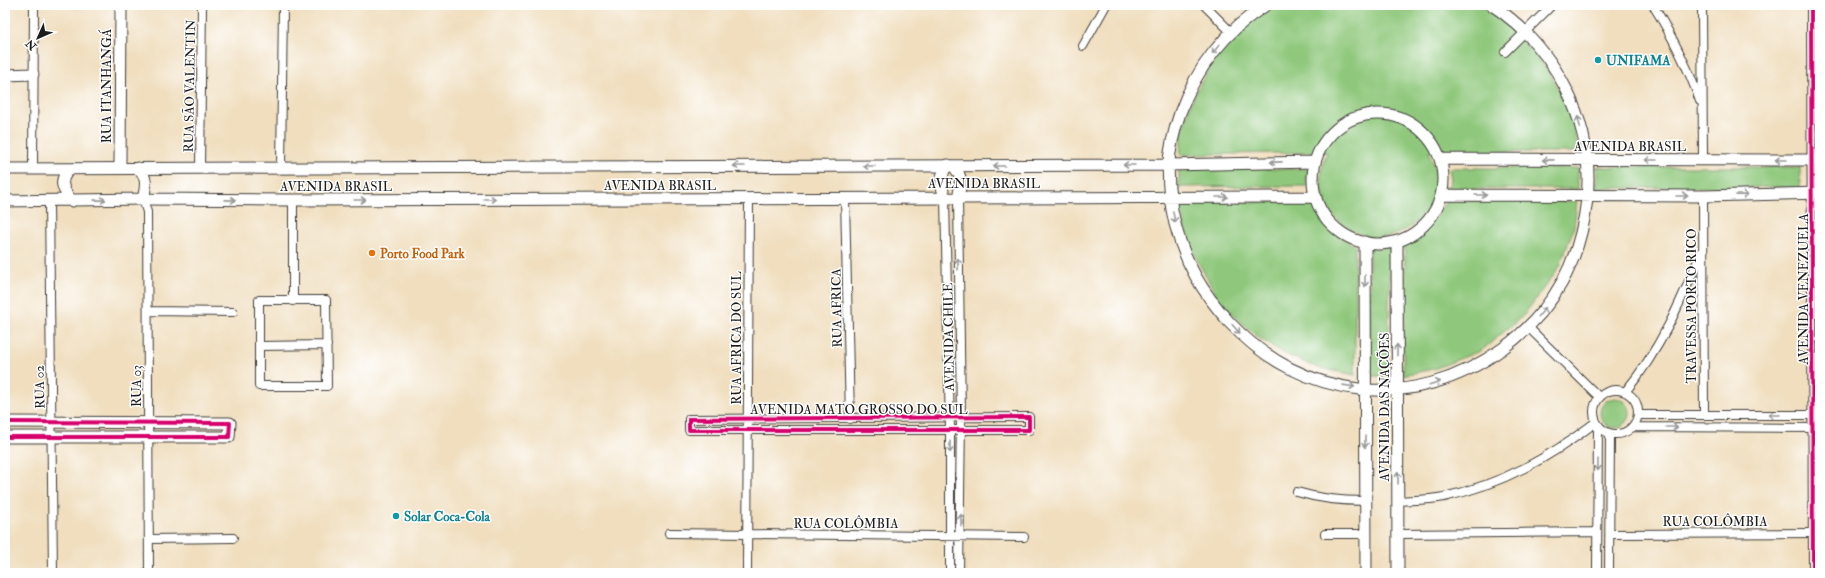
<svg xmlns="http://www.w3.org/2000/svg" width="1825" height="578" viewBox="0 0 1825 578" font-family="'IM FELL Double Pica',serif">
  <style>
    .green { fill: #8fc87b; stroke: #56724c }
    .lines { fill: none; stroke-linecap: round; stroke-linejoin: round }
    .street-casing { stroke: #3c3934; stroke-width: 10 }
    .secondary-casing { stroke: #3c3934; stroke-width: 13 }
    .street { stroke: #fff; stroke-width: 8 }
    .secondary { stroke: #fff; stroke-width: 11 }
    .cycleway-casing { stroke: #fff; stroke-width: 6 }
    .cycleway { stroke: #d6006c; stroke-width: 4 }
    .oneway { stroke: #999 }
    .culture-dot { fill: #0f9aa8; stroke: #fff; stroke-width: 1.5 }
    .food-dot { fill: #e8710a; stroke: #fff; stroke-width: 1.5 }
    .labels { text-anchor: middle; stroke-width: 3; stroke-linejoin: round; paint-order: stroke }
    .culture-label { font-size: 13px; font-weight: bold; fill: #0d838f; stroke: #fff; text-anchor: start }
    .street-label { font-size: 13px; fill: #1c1c1c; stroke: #fff }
    .food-label { font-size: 13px; font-weight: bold; fill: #c56008; stroke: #fff; text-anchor: start }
  </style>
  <rect width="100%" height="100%" fill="#fff"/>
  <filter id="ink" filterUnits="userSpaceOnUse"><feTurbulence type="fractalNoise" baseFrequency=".025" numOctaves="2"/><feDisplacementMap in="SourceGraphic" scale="8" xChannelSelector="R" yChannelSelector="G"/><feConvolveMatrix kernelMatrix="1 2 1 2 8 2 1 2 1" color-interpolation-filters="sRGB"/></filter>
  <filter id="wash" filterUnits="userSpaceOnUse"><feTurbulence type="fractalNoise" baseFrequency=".012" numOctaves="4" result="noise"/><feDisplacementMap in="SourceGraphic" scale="16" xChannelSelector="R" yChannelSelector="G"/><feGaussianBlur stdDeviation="0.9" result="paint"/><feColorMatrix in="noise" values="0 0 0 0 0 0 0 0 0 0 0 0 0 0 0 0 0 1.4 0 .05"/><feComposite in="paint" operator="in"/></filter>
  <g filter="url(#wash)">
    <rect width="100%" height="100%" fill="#f0debe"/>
    <path class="green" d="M1273,5H1480L1513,30L1548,70L1571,114L1578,152H1429C1431,158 1435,165 1435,172C1437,189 1432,205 1421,217C1377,267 1299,217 1327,152L1180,155C1181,145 1181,134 1184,125C1197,76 1231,32 1273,5Z
      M1597,167H1800V187L1597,188Z
      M1179,168L1308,169L1306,178L1308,186L1179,187Z
      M1449,168H1578V189H1449L1451,179Z
      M1446,201H1577L1574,227L1560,266L1524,315L1482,350L1434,369L1403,375L1405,242C1425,233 1435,219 1446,201Z
      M1180,202H1312L1325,226L1355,246V375L1318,368L1287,355L1259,338L1239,320L1218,298L1197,260L1184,226Z
      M1369,247L1381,248L1390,247L1388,376H1371Z
      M1600 413a15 15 0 1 1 30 0a15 15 0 1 1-30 0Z"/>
  </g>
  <g filter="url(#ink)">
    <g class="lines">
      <g class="street-casing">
        <path id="street" d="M1204,5L1231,32
          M1653,5C1672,36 1688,67 1700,101
          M1702,5L1703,160
          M1811,5L1813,573
          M1083,46L1106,5
          M1505,52L1552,5
          M200,168L202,5
          M281,168L283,5
          M33,169L34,5
          M1703,196L1704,415
          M845,198L850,419
          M945,198L950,430V573
          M958,198L961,418L959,573
          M143,199L147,212L149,573
          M49,200L53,573
          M259,300H326L327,386H259Z
          M293,301V200
          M148,311L233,312
          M1528,327L1599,397
          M259,346L327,345
          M1594 412a22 22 0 1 1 44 0a22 22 0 1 1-44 0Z
          M1625,392C1660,351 1681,301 1702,251
          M1638,415H1820
          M1029,417V430H689V419Z
          M1633,427L1820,428
          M1297,492C1320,499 1342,501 1365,501
          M1398,501C1413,500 1429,500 1444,497C1502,484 1549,458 1596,422
          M669,533L1024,537
          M1325,534H1366
          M1398,534L1597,532
          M1610,534L1820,533
          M149,539L233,538
          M747,573L749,198
          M1597,573L1598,426
          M1609,573L1610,434"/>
      </g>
      <g class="secondary-casing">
        <path id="secondary" d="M1266,5C1226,30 1196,68 1180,113C1166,154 1165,181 1175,224C1185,263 1202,292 1229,322C1303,401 1414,413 1502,349C1554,311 1580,262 1587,199C1595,122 1555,47 1492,5
          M5,75L33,74
          M1313 179a65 65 0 1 1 130 0a65 65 0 1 1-130 0Z
          M1441,159L1820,160
          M953,166C963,175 961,185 958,198
          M120,167L121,5
          M138,168C148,177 146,187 143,199
          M5,169L1168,165L1315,162
          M70,169C58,180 62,189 72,201
          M1442,195L1703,196L1820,193
          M945,198C941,186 939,175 948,165
          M5,201L143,199L293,200L1316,197
          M1397,241L1398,573
          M1365,242L1366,573
          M5,422L230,423L229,437H5"/>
      </g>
      <use href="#street" class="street"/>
      <use href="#secondary" class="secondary"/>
      <g class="cycleway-casing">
        <path id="cycleway" d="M1811,5L1813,573
          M1029,417V430H689V419Z
          M5,422L230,423L229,437H5"/>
      </g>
      <use href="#cycleway" class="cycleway"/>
    </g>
    <defs><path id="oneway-shaft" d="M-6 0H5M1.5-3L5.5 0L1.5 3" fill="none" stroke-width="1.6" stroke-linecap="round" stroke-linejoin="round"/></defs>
    <g class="oneway">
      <use href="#oneway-shaft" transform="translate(1216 49) rotate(129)"/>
      <use href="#oneway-shaft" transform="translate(1579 122) rotate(-103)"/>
      <use href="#oneway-shaft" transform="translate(1548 160) rotate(179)"/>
      <use href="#oneway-shaft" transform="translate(1651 160) rotate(-180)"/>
      <use href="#oneway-shaft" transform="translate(1781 160) rotate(180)"/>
      <use href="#oneway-shaft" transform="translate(1276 162) rotate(179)"/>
      <use href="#oneway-shaft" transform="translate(1129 165) rotate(180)"/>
      <use href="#oneway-shaft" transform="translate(739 166) rotate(180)"/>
      <use href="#oneway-shaft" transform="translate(869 166) rotate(180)"/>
      <use href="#oneway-shaft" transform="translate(999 166) rotate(180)"/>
      <use href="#oneway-shaft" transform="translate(1481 195)"/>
      <use href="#oneway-shaft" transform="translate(1742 195) rotate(-1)"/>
      <use href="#oneway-shaft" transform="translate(1682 196)"/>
      <use href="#oneway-shaft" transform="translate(1222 197)"/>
      <use href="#oneway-shaft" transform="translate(490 199)"/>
      <use href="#oneway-shaft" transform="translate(100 200) rotate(-1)"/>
      <use href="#oneway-shaft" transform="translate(230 200) rotate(1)"/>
      <use href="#oneway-shaft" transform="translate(360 200)"/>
      <use href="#oneway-shaft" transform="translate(1174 217) rotate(77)"/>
      <use href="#oneway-shaft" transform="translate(958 264) rotate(-91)"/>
      <use href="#oneway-shaft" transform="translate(1365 281) rotate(90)"/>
      <use href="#oneway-shaft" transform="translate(1542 312) rotate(-52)"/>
      <use href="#oneway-shaft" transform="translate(1236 329) rotate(48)"/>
      <use href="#oneway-shaft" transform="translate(1397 350) rotate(-90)"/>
      <use href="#oneway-shaft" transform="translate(1435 383) rotate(-17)"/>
      <use href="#oneway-shaft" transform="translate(1349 386) rotate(8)"/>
      <use href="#oneway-shaft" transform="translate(1774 415) rotate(180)"/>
      <use href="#oneway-shaft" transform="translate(1672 427)"/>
      <use href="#oneway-shaft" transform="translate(1365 442) rotate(90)"/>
      <use href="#oneway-shaft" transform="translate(950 447) rotate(90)"/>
      <use href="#oneway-shaft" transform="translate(1598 465) rotate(90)"/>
      <use href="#oneway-shaft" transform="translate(1398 478) rotate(-91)"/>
      <use href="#oneway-shaft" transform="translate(961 520) rotate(-90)"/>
    </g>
  </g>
  <g class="culture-dot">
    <circle cx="1598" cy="60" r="4"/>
    <circle cx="396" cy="516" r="4"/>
  </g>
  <circle class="food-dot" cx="372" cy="253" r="4"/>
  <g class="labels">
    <g class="culture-label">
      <text x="1606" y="65">UNIFAMA</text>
      <text x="404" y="521">Solar Coca-Cola</text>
    </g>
    <g class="street-label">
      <text transform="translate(106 86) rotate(-90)" y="5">RUA ITANHANGÁ</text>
      <text transform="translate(189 86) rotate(-89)" y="5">RUA SÃO VALENTIN</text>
      <text x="1630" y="151">AVENIDA BRASIL</text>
      <text x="984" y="188">AVENIDA BRASIL</text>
      <text x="660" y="190">AVENIDA BRASIL</text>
      <text x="336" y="191">AVENIDA BRASIL</text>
      <text transform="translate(1803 289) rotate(-90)" y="5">AVENIDA VENEZUELA</text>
      <text transform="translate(1691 306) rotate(-90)" y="5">TRAVESSA PORTO RICO</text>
      <text transform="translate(836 308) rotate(-91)" y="5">RUA AFRICA</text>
      <text transform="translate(948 337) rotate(-91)" y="5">AVENIDA CHILE</text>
      <text transform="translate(736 338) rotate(-90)" y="5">RUA AFRICA DO SUL</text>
      <text transform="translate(136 386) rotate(-90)" y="5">RUA 03</text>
      <text transform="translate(39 387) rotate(-91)" y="5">RUA 02</text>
      <text transform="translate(1384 407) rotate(-90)" y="5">AVENIDA DAS NAÇÕES</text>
      <text x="859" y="414">AVENIDA MATO GROSSO DO SUL</text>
      <text x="1715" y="526">RUA COLÔMBIA</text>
      <text x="846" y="528">RUA COLÔMBIA</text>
    </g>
    <g class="food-label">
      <text x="380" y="258">Porto Food Park</text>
    </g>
  </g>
  <rect width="1825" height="578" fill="none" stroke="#fff" stroke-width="20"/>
  <g transform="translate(38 38) rotate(225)" stroke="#ffffff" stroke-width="3" paint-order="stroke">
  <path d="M0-3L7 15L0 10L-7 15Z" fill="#1c1c1c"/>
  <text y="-6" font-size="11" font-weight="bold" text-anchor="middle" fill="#1c1c1c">N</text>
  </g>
</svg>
